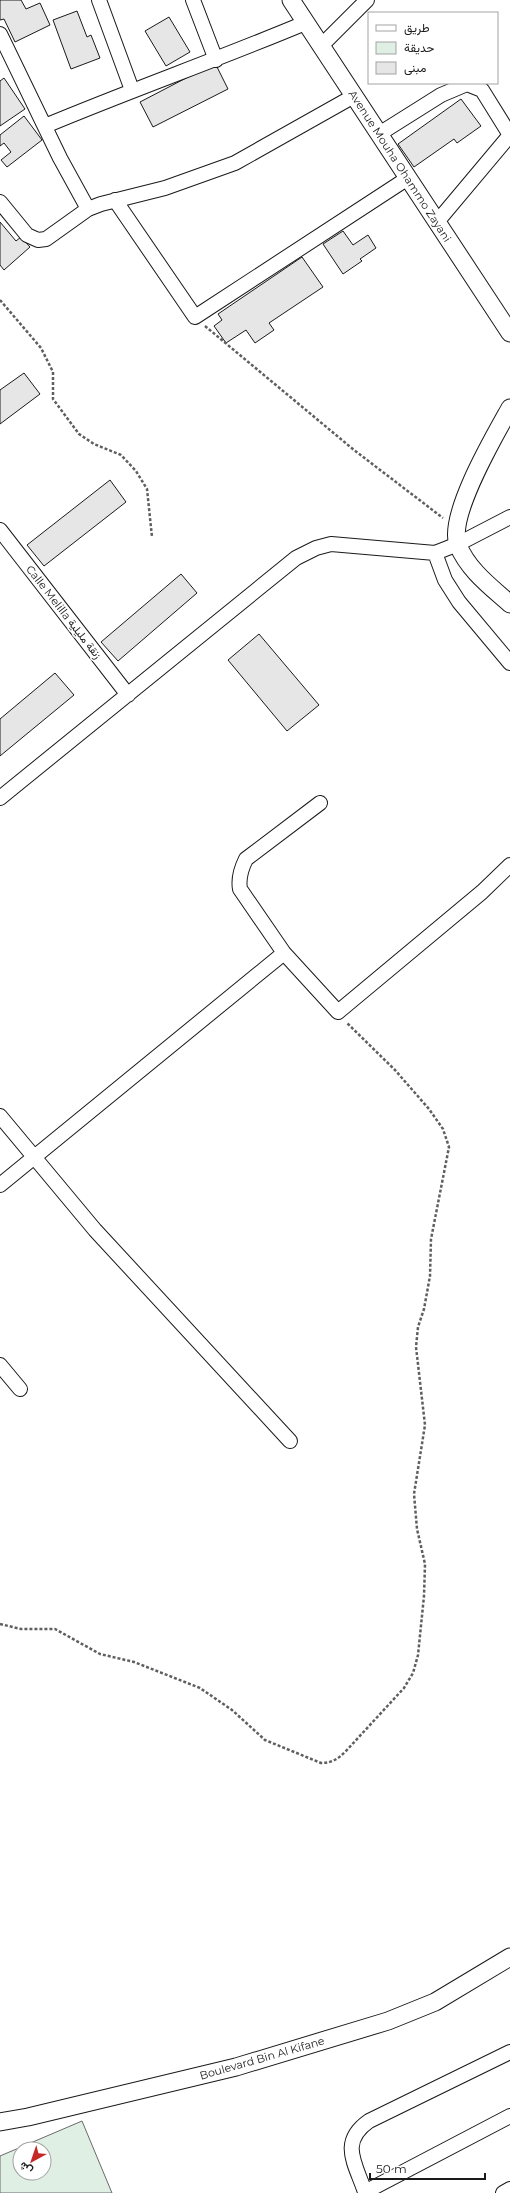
<svg xmlns="http://www.w3.org/2000/svg" width="510" height="2193" viewBox="0 0 510 2193" font-family="Montserrat,Vazirmatn,sans-serif">
  <style>
    .green { fill: #e0efe3; stroke: #6a6a6a; fill-rule: evenodd }
    .building { fill: #e6e6e6; stroke: #1a1a1a }
    .lines { fill: none; stroke-linecap: round; stroke-linejoin: round }
    .minor-casing { stroke: #1a1a1a; stroke-width: 16 }
    .tertiary-casing { stroke: #1a1a1a; stroke-width: 19 }
    .path { stroke: #5f5f5f; stroke-width: 2.5; stroke-dasharray: 3 2; stroke-linecap: butt }
    .minor { stroke: #fff; stroke-width: 14 }
    .tertiary { stroke: #fff; stroke-width: 17 }
    .labels { text-anchor: middle; stroke-width: 3; stroke-linejoin: round; paint-order: stroke }
    .street-label { font-size: 11px; fill: #1a1a1a; stroke: #fff }
  </style>
  <rect width="100%" height="100%" fill="#fff"/>
  <path class="green" d="M82,2121L112,2193H0V2156ZM20,2149H44V2173H20Z"/>
  <path class="building" d="M0,0H21L26,9L40,3L50,25L15,42L4,19L0,20Z
    M77,11L87,37L91,35L100,58L71,69L53,20Z
    M169,17L190,52L166,66L145,31Z
    M215,63L228,89L153,127L140,102Z
    M4,78L25,109L0,126V81Z
    M461,99L481,126L457,143L454,139L414,167L398,144Z
    M24,116L42,140L7,167L1,160L11,152L4,143L0,146V135Z
    M0,222L16,241L21,237L30,247L4,270L0,265Z
    M343,231L353,245L368,235L376,248L360,259L362,261L343,274L323,244Z
    M302,257L323,287L269,323L274,330L255,343L246,330L226,343L214,326L222,320L218,314Z
    M24,373L40,394L0,424V390Z
    M110,480L126,502L44,566L27,545Z
    M181,574L197,593L118,661L101,642Z
    M259,634L319,705L287,731L228,660Z
    M55,673L74,695L0,756V719Z"/>
  <g class="lines">
    <g class="minor-casing">
      <path id="minor" d="M99,0L132,90
        M193,0L216,60
        M0,34L60,158L88,209
        M321,46L367,0
        M45,126C131,90 219,59 305,23
        M379,134L441,95L467,84L482,90L510,135
        M115,200L195,317L408,178
        M0,202L27,235L38,240L46,239L88,209L101,204L165,188L235,163L354,96
        M437,222L510,135
        M510,517L458,544L435,553L445,580L459,602L510,663
        M0,530L128,695
        M0,798L296,558L316,548L331,544L435,553
        M320,803L246,859C241,869 238,878 240,889L284,953L338,1012L482,892L510,865
        M0,1116L95,1230L290,1441
        M0,1185L284,953
        M0,1365L20,1389
        M510,2052L369,2121C339,2142 355,2163 365,2192L510,2116
        M503,2193L510,2189"/>
    </g>
    <g class="tertiary-casing">
      <path id="tertiary" d="M291,0L510,333
        M510,408C495,435 447,516 458,545C468,570 491,587 510,604
        M0,2122L28,2117L236,2067L388,2021L435,2002L510,1957"/>
    </g>
    <path class="path" d="M0,300L41,348L53,372V399L79,434L94,444L121,455L136,471L147,489L152,537
      M205,326L354,450L443,518
      M0,1624L21,1629H55L100,1654L134,1662L200,1688L232,1710L265,1740L321,1763C332,1763 338,1759 346,1751L404,1688L413,1673L418,1655L424,1596L425,1564L417,1529L414,1494L425,1425L416,1347L418,1327L424,1309L430,1276L431,1239L449,1147L443,1129L429,1109L395,1070L347,1023"/>
    <use href="#minor" class="minor"/>
    <use href="#tertiary" class="tertiary"/>
  </g>
  <g class="labels">
    <g class="street-label">
      <text transform="translate(400 166) rotate(57)" y="4">Avenue Mouha Ohammo Zayani</text>
      <text transform="translate(64 612) rotate(52)" y="4">Calle Melilla زنقة مليلية</text>
      <text transform="translate(262 2058) rotate(-16)" y="4">Boulevard Bin Al Kifane</text>
    </g>
  </g>
  <rect x="368" y="12" width="130" height="72" fill="#ffffff" stroke="#a3a3a3"/>
  <rect x="376" y="25" width="20" height="6" fill="#ffffff" stroke="#a3a3a3"/>
  <text x="404" y="32" font-size="12" fill="#1a1a1a">طريق</text>
  <rect x="376" y="42" width="20" height="12" fill="#e0efe3" stroke="#a3a3a3"/>
  <text x="404" y="52" font-size="12" fill="#1a1a1a">حديقة</text>
  <rect x="376" y="62" width="20" height="12" fill="#e6e6e6" stroke="#a3a3a3"/>
  <text x="404" y="72" font-size="12" fill="#1a1a1a">مبنى</text>
  <g transform="translate(32 2161) rotate(220)"><circle r="19" fill="#ffffff" stroke="#a3a3a3"/>
  <path d="M0-3L7 15L0 10L-7 15Z" fill="#c62828"/>
  <text y="-6" font-size="11" font-weight="bold" text-anchor="middle" fill="#1a1a1a">ش</text>
  </g>
  <path d="M370 2173v6h115v-6" fill="none" stroke="#1a1a1a" stroke-width="2"/>
  <text x="376" y="2173" font-size="12" fill="#1a1a1a" stroke="#ffffff" stroke-width="3" paint-order="stroke">50 m</text>
</svg>
